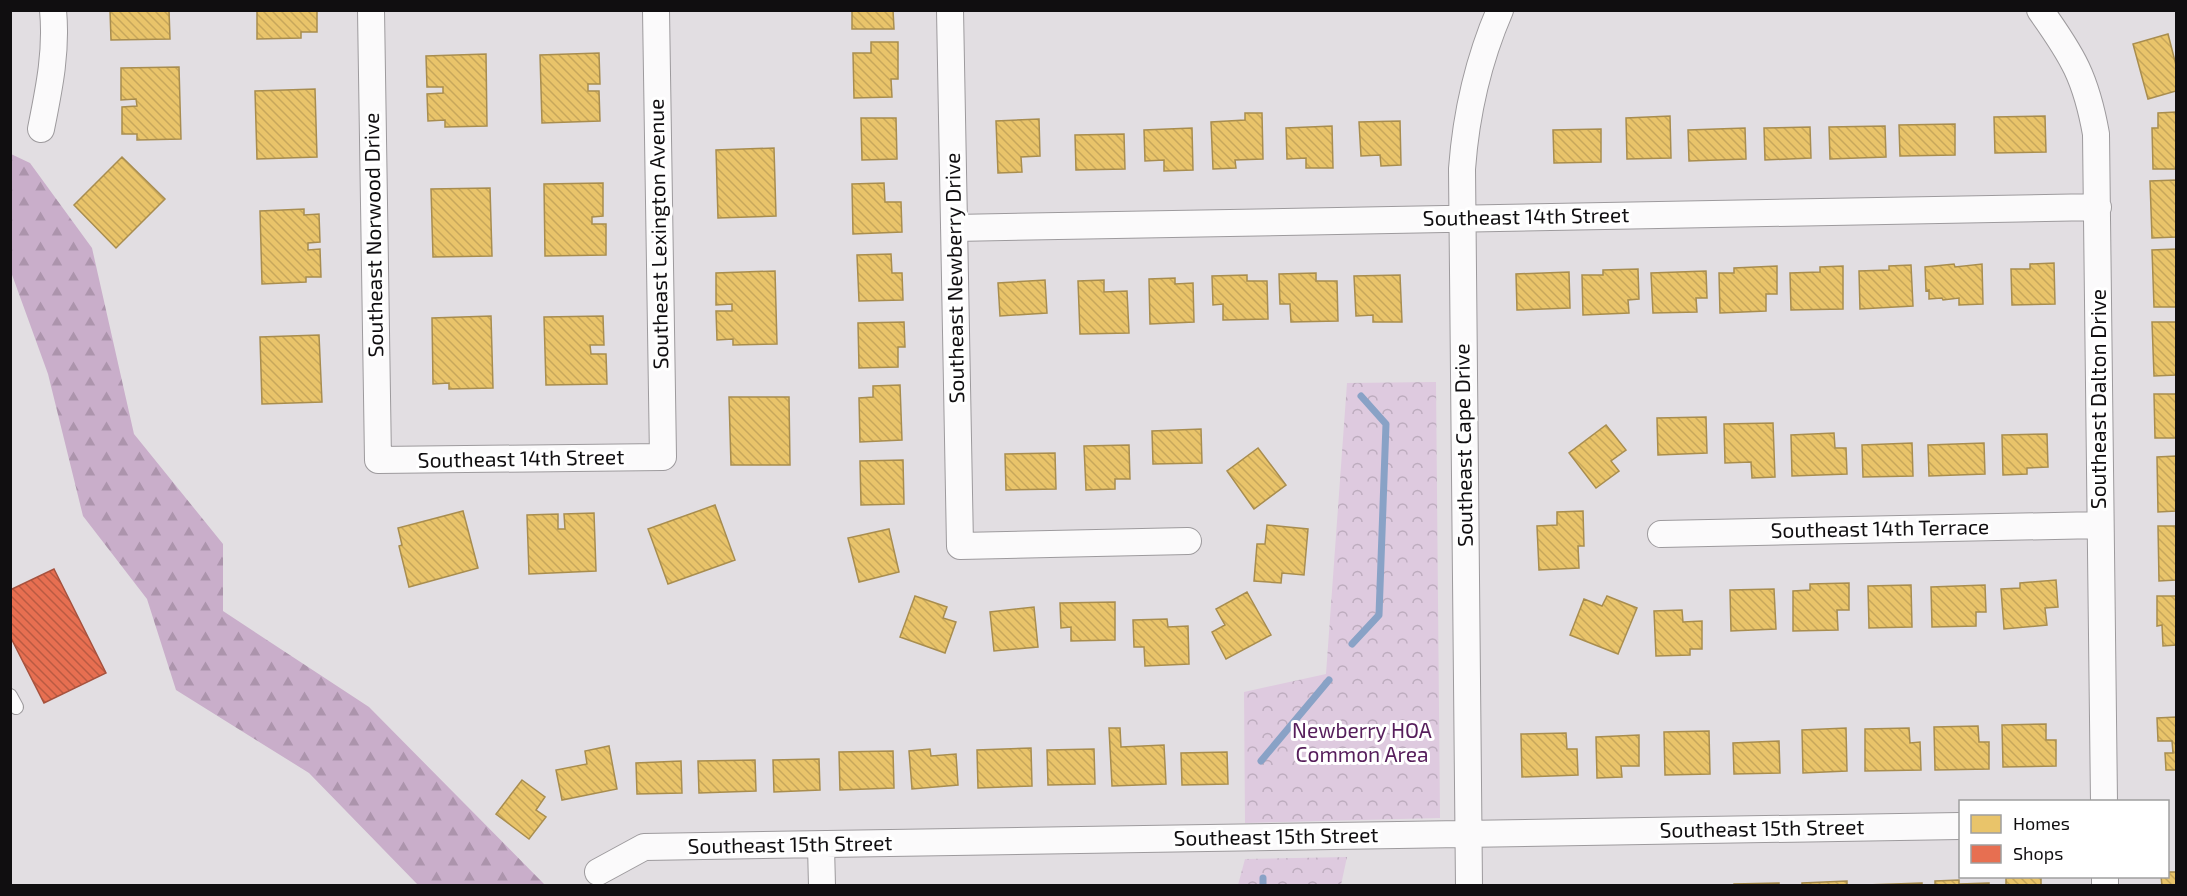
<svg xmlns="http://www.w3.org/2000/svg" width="2187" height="896" viewBox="0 0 2187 896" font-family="'Exo 2',sans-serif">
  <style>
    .forest { fill: url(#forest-firs) }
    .park { fill: url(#park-crowns) }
    .homes { fill: url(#homes-back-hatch); stroke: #a88d4f; stroke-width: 1.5 }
    .shops { fill: url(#shops-back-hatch); stroke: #a6523e; stroke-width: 1.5 }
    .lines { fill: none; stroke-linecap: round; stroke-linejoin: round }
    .stream { stroke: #89a2c6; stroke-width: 7 }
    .service-casing { stroke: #9d9a9d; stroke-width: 16 }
    .minor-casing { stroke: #9d9a9d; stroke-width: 28 }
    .service { stroke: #fbfafb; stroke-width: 14 }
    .minor { stroke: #fbfafb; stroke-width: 26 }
    .labels { text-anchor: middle; stroke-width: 6; stroke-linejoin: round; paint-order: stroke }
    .street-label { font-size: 21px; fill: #100e10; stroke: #fff }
    .park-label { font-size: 21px; fill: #561e5b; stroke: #fff }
  </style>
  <defs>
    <pattern id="forest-firs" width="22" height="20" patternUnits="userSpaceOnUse" patternTransform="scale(1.5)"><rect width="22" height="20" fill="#c9aeca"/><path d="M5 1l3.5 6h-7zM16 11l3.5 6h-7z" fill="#ac94ac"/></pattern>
    <pattern id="park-crowns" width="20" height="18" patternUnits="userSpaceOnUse" patternTransform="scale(1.5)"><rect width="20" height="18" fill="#decadf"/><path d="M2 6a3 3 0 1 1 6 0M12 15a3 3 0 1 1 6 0" fill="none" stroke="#bdacbe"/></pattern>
    <pattern id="homes-back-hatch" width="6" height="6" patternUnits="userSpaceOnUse" patternTransform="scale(1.5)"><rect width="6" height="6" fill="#e9c46a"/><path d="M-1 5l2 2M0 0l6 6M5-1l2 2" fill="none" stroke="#c7a75b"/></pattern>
    <pattern id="shops-back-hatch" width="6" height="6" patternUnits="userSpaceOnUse" patternTransform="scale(1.5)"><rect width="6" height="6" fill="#e76f51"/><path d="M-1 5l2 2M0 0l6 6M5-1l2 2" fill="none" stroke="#ba5a42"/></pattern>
  </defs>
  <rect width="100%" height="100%" fill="#e2dee2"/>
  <path class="forest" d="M11,154L30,163L92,248L134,434L223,544V611L369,707L545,885H418L309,773L176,690L147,599L83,516L48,374L11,272Z"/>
  <path class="park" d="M1436,382L1440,818L1245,823L1244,692L1326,674L1347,383Z
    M1347,857L1341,885H1238L1245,859Z"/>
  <path class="homes" d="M110,10H169L170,39L111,40Z
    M257,10H317V32H301V38L257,39Z
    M852,10H893L894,29H852Z
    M2168,34L2176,65V91L2148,99L2133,44Z
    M871,42H898V79H891L892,97L854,98L853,53H871Z
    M599,53L600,84H588V91H599L600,121L542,123L540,55Z
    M486,54L487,126L445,127V120L428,121L427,94L443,93V87H427L426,56Z
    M179,67L181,139L137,140V134H122V107L137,106L136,99L121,100V68Z
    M315,89L317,157L257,159L255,91Z
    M2176,112V169H2153L2152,128H2158V113Z
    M1245,113H1262L1263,159L1235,160L1236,168L1213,169L1211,122L1245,120Z
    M1670,116L1671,158L1627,159L1626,118Z
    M2045,116L2046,152L1995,153L1994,117Z
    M861,118H896L897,159L862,160Z
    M1039,119L1040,156L1021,157L1022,172L998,173L996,121Z
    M1400,121L1401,165L1381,166L1380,155L1361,156L1359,122Z
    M1955,124V155L1900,156L1899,125Z
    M1332,126L1333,168H1306V158L1287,159L1286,128Z
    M1885,126L1886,157L1830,159L1829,127Z
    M1810,127L1811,158L1765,160L1764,128Z
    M1192,128L1193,170L1164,171V160L1145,161L1144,130Z
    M1745,128L1746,159L1689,161L1688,130Z
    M1601,129V162L1554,163L1553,130Z
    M1124,134L1125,169L1076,170L1075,135Z
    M774,148L776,216L718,218L716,150Z
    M122,157L165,199L116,248L74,205Z
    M2176,180V237L2152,238L2150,181Z
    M603,183V216L592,217V224H606V255L545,256L544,184Z
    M884,183L885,202H901L902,232L853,234L852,184Z
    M490,188L492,256L433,257L431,189Z
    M304,209V215L319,214L320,242L308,243V250L320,249L321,277H306V282L262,284L260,211Z
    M2176,249V307H2154L2152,250Z
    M891,254L892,273H902L903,300L859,301L857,255Z
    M2054,263L2055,304L2012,305L2011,269H2030V264Z
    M1954,264L1955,267L1982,264L1983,304L1959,305V298L1943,300L1942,298L1929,299V290L1926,291L1925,267Z
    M1911,265L1913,306L1860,309L1859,271L1889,270V266Z
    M1777,266V294H1766V311L1720,313L1719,273H1734V268Z
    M1843,266V309L1791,310L1790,273L1820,272V267Z
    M1638,269L1639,299L1628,300L1629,313L1583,315L1582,275H1603V270Z
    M775,271L777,344L733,345V339L717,340L716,311H732V304L716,305V273Z
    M1706,271L1707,298H1696L1697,312L1653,313L1651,273Z
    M1569,272L1570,308L1517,310L1516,274Z
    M1316,273V281H1337L1338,321L1291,322L1290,304H1280L1279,274Z
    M1247,275V281H1267L1268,319L1223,320V304L1213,305L1212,276Z
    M1400,275L1402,322H1373V315L1356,316L1354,276Z
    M1175,278V284L1193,283L1194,322L1150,324L1149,279Z
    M1045,280L1047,313L1000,316L998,283Z
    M1104,280V292L1127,291L1129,333L1080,334L1078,281Z
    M491,316L493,388L449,389V383L433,384L432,318Z
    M603,316L604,345H590L591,354H606L607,384L546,385L544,317Z
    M904,322L905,347H898V367L859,368L858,323Z
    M2152,322H2176V375L2154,376Z
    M319,335L322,402L262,404L260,337Z
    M900,385L902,440L860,442L859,398L873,397V386Z
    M2154,394H2176V438H2155Z
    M729,397H789L790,465H731Z
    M1706,417L1707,453L1658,455L1657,418Z
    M1773,423L1775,477L1752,478L1751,462L1725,463L1724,424Z
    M1606,425L1626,450L1611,461L1619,471L1596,488L1569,453Z
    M1201,429L1202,463L1153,464L1152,431Z
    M1834,433L1835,448H1846L1847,474L1792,476L1791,435Z
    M2047,434L2048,467L2027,468V474L2003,475L2002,435Z
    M1912,443L1913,476L1863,477L1862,445Z
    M1984,443L1985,474L1929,476L1928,445Z
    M1129,445L1130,479H1115V489L1086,490L1084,446Z
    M1258,448L1286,485L1254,509L1227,471Z
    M1055,453L1056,489L1006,490L1005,454Z
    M2176,456V511L2158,512L2157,457Z
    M903,460L904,504L861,505L860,461Z
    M715,505L735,560L668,584L648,529Z
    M463,511L478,568L409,587L399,546L402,545L398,528Z
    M1583,511L1584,546H1578L1579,568L1539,570L1537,526L1557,525V512Z
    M594,513L596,571L529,574L527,515L558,514V529H565L564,514Z
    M1267,525L1308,529L1304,575L1282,573L1281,583L1254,581L1257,544H1265Z
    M2158,526H2176V580L2159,581Z
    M889,529L899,572L859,582L848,538Z
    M2056,580L2058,607L2045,608L2047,625L2004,629L2001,589L2020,588V583Z
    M1849,583V610H1837L1838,630L1793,631V591L1810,590V584Z
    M1911,585L1912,627L1869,628L1868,586Z
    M1985,585L1986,612H1976V626L1932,627L1931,587Z
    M1774,589L1776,629L1731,631L1730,590Z
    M1247,592L1271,635L1226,659L1212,632L1225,625L1216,609Z
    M915,596L947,607L943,618L956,622L945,653L900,637Z
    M1607,596L1637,608L1618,654L1570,635L1584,599L1602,606Z
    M2157,596H2176V645L2163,646L2162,625L2157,626Z
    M1115,602V640L1071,641V627L1061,628L1060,603Z
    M1034,607L1038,647L994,651L990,612Z
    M1682,610L1683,622L1702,621V649H1690V655L1656,656L1654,611Z
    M1167,619L1168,627L1188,626L1189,664L1145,666L1144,647H1134L1133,620Z
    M2176,717V770H2166L2165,753H2173L2172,741H2158L2157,718Z
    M2046,724V740H2056V766L2003,767L2002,725Z
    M1978,726L1979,742H1989V769L1935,770L1934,727Z
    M1109,728H1120L1121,747L1164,745L1166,784L1112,786Z
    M1846,728L1847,771L1803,773L1802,730Z
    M1909,728L1910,743L1920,742L1921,770L1865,771V729Z
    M1709,731L1710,774L1665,775L1664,732Z
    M1566,733L1567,749H1577L1578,775L1522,777L1521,734Z
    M1639,735V766H1621L1622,777L1597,778L1596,737Z
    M1779,741L1780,773L1734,774L1733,743Z
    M609,746L617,789L562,800L556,770L587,764L585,751Z
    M1031,748L1032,786L978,788L977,750Z
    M930,749L931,756L956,754L958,785L912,789L909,751Z
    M1094,749L1095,784L1048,785L1047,750Z
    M893,751L894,788L840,790L839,752Z
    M1227,752L1228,784L1182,785L1181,753Z
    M819,759L820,790L774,792L773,760Z
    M755,760L756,791L699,793L698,761Z
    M681,761L682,793L637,794L636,763Z
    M522,780L545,797L536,810L546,817L529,839L496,814Z
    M2168,872H2176V886H2162L2161,876H2168Z
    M2041,877V886H2006V878Z
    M1959,880V884L1989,883V886H1935V881Z
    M1847,881V886H1802V883Z
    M1779,883V886H1734V884Z
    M1922,883V886H1866V885Z"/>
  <path class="shops" d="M54,569L106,673L44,703L10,636V590Z"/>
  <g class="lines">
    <path class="stream" d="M1352,644L1379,615L1386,424L1361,396
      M1261,761L1329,680
      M1263,886V878"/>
    <g class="service-casing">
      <path id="service" d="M10,696L16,707"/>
    </g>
    <g class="minor-casing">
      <path id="minor" d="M371,10L378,460L663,457L656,10
        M950,10L960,546L1188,541
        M2040,10C2073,56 2086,78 2096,134L2104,802
        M41,129C49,89 57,51 53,10
        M954,228L2098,207
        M1661,534L2100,525
        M821,846L822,886
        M598,872L644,847L1960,826
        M2105,876V886
        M1469,886L1462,169C1466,114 1478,61 1500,10"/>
    </g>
    <use href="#service" class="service"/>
    <use href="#minor" class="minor"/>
  </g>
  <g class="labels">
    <g class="street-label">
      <text transform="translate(1526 217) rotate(-1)" y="7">Southeast 14th Street</text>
      <text transform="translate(659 234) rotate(-91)" y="7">Southeast Lexington Avenue</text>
      <text transform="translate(374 235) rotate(-91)" y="7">Southeast Norwood Drive</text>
      <text transform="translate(955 278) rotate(-91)" y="7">Southeast Newberry Drive</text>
      <text transform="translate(2099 399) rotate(-90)" y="7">Southeast Dalton Drive</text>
      <text transform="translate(1464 445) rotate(-91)" y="7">Southeast Cape Drive</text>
      <text transform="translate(521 459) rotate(-1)" y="7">Southeast 14th Street</text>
      <text transform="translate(1880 529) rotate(-1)" y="7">Southeast 14th Terrace</text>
      <text transform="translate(1762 829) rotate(-1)" y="7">Southeast 15th Street</text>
      <text transform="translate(1276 837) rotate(-1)" y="7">Southeast 15th Street</text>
      <text transform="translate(790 845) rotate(-1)" y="7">Southeast 15th Street</text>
    </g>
    <g class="park-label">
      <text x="1362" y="738">Newberry HOA<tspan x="1362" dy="24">Common Area</tspan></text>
    </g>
  </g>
  <rect width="2187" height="896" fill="none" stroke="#100e10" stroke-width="24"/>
  <rect x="1959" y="800" width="210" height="78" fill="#ffffff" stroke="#9f9f9f" stroke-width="1.5"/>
  <rect x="1971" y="815" width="30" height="18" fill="#e9c46a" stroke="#9f9f9f" stroke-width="1.5"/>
  <text x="2013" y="830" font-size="18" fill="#100e10">Homes</text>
  <rect x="1971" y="845" width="30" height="18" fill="#e76f51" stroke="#9f9f9f" stroke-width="1.5"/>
  <text x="2013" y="860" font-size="18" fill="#100e10">Shops</text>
</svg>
